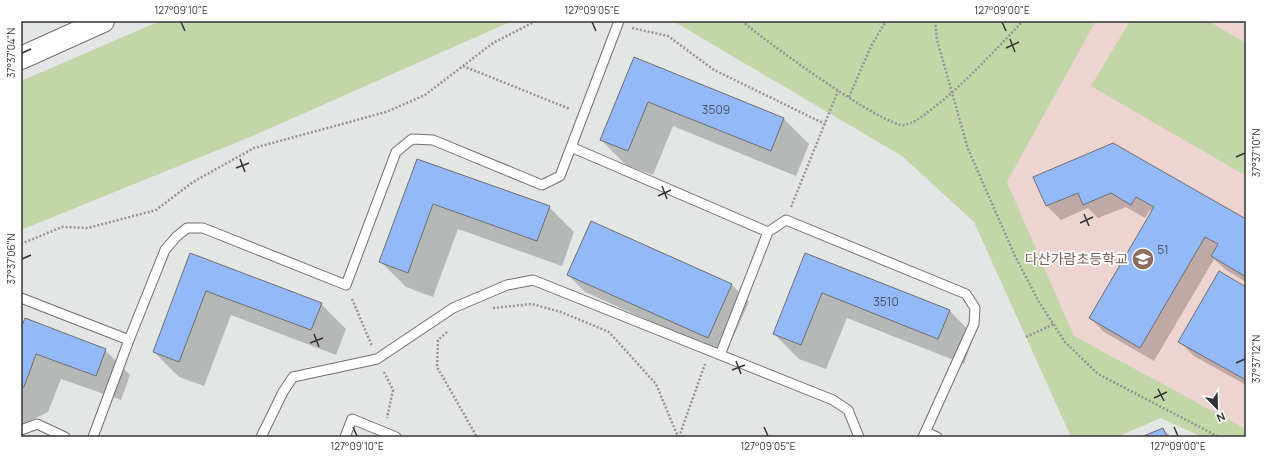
<svg xmlns="http://www.w3.org/2000/svg" width="1267" height="458" viewBox="0 0 1267 458" font-family="Manrope,'Noto Sans KR',sans-serif">
  <style>
    .education { fill: #eed4d1 }
    .green { fill: #c2d6a8 }
    .shadow { fill: #0003 }
    .building { fill: #94b9f8; stroke: #6d6e6e }
    .lines { fill: none; stroke-linecap: round; stroke-linejoin: round }
    .service-casing { stroke: #707071; stroke-width: 11 }
    .trunk-casing { stroke: #707071; stroke-width: 24 }
    .path { stroke: #949495; stroke-width: 2.5; stroke-dasharray: 2 2; stroke-linecap: butt }
    .service { stroke: #fff; stroke-width: 9 }
    .trunk { stroke: #fff; stroke-width: 22 }
    .ticks { fill: none; stroke: #333334; stroke-width: 1.5 }
    .labels { text-anchor: middle; stroke-width: 3.5; stroke-linejoin: round; paint-order: stroke }
    .number-label { font-size: 12px; fill: #4b5465 }
    .education-label { font-size: 14px; fill: #785e54; stroke: #fff; text-anchor: end }
    .neatline { fill: none; stroke: #333334; stroke-width: 1.5 }
    .ticks-label { font-size: 10px; text-anchor: middle; fill: #333334 }
  </style>
  <rect width="100%" height="100%" fill="#e4e5e5"/>
  <path class="education" d="M1096,21H1238L1246,26V429L1074,336L1007,182Z"/>
  <path class="green" d="M160,21H512L257,134L21,230V81Z
    M673,21H1096L1007,182L1074,336L1246,429V437H1202L1161,418L1117,437H1071L974,222L902,156Z
    M1130,21H1208L1246,43V176L1091,86Z"/>
  <path class="shadow" d="M635,59L784,119L809,144L796,176L673,126L653,175L626,165L601,140Z
    M1113,144L1246,220V282L1226,270L1214,259L1154,361L1104,332L1090,318L1153,212L1150,210L1145,218L1126,207L1098,218L1088,208L1061,220L1047,206L1035,177Z
    M417,160L549,207L574,232L562,266L458,229L433,297L406,287L381,262Z
    M591,222L732,285L749,302L725,355L585,292L568,275Z
    M191,254L321,304L346,329L336,355L231,315L204,386L179,377L154,352Z
    M806,254L950,311L974,336L964,364L847,318L826,369L799,359L774,334Z
    M1246,288V385L1194,356L1180,342Z
    M21,331L105,350L130,375L121,400L61,379L48,412L21,425Z
    M1163,429L1171,437H1144Z"/>
  <path class="building" d="M634,57L784,118L771,151L648,102L628,151L600,140Z
    M1113,143L1246,219V277L1211,256L1218,244L1205,237L1140,348L1089,318L1154,207L1136,197L1131,205L1111,193L1083,205L1078,193L1046,206L1033,177Z
    M417,159L550,206L537,241L433,204L408,273L379,262Z
    M591,221L732,284L708,338L567,275Z
    M190,253L322,303L311,330L206,291L179,362L153,352Z
    M805,253L950,310L938,339L822,293L801,345L773,334Z
    M1219,271L1246,287V380L1178,342Z
    M25,318L106,349L96,376L36,354L24,387L21,389V328Z
    M1163,428L1167,437H1141Z"/>
  <g class="lines">
    <g class="service-casing">
      <path id="service" d="M571,147L768,232
        M21,298L129,340L165,250L176,237L187,228H203L346,285L396,152L412,139L433,140L542,185L560,176L619,21
        M720,355L768,232L786,220L966,294L975,308L974,324L923,437
        M21,430L37,424L65,437
        M926,432L937,437
        M93,437L129,340
        M261,437L283,392L293,377L377,359L453,308L507,285L533,280L833,400L848,410L859,437
        M345,437L352,419L396,437"/>
    </g>
    <g class="trunk-casing">
      <path id="trunk" d="M21,58L103,21"/>
    </g>
    <path class="path" d="M742,21C761,38 886,129 905,125C916,122 924,115 933,108C967,82 994,51 1023,21
      M935,21L937,40L968,149L1015,256L1039,302L1065,342L1098,374L1219,437
      M632,28L668,36L714,70L825,124
      M463,66L570,109
      M849,97L871,46L886,21
      M791,207L838,91
      M21,244L62,227L88,228L156,210L193,182L254,148L386,112L425,95L493,43L536,21
      M352,299L372,346
      M493,308L532,304L561,312L609,332L656,384L678,437
      M447,332L438,340L437,367L477,437
      M1026,337L1054,324
      M384,372L393,390L387,418
      M679,437L705,364"/>
    <use href="#service" class="service"/>
    <use href="#trunk" class="trunk"/>
  </g>
  <path class="ticks" d="M181,22L185,31M592,22L596,31M1002,22L1006,31M1010,39L1015,52M1006,48L1019,42M22,53L31,49M1236,157L1245,153M240,159L245,172M236,168L249,163M662,186L667,199M658,196L671,190M1084,214L1089,226M1080,223L1093,217M22,259L31,255M314,334L319,347M310,343L323,338M736,361L741,374M1236,363L1245,359M732,370L745,365M1158,389L1164,401M1154,398L1167,392M353,427L357,436M764,427L768,436M1174,427L1178,436"/>
  <defs>
    <g id="school-disc" transform="scale(1.15)"><circle r="9.5" fill="#8d6e63" stroke="#fff"/><path d="M0-5L7-2L0 1L-7-2ZM-4 1L0 2.5L4 1V4Q0 6-4 4Z" fill="#fff"/></g>
  </defs>
  <g fill-rule="evenodd">
    <use href="#school-disc" x="1143" y="259"/>
  </g>
  <g class="labels">
    <g class="number-label">
      <text x="716" y="114">3509</text>
      <text x="1163" y="254">51</text>
      <text x="886" y="306">3510</text>
    </g>
    <g class="education-label">
      <text x="1128" y="264">다산가람초등학교</text>
    </g>
  </g>
  <rect width="1267" height="458" fill="none" stroke="#ffffff" stroke-width="44"/>
  <g transform="translate(1217 408) rotate(157)" stroke="#ffffff" stroke-width="3" paint-order="stroke">
  <path d="M0-3L7 15L0 10L-7 15Z" fill="#333334"/>
  <text y="-6" font-size="11" font-weight="bold" text-anchor="middle" fill="#333334">N</text>
  </g>
  <rect x="22" y="22" width="1223" height="414" class="neatline"/>
  <g class="ticks-label">
    <text x="181" y="14">127°09'10"E</text>
    <text x="592" y="14">127°09'05"E</text>
    <text x="1002" y="14">127°09'00"E</text>
    <text transform="translate(11 53) rotate(-90)" y="4">37°37'04"N</text>
    <text transform="translate(1256 153) rotate(-90)" y="4">37°37'10"N</text>
    <text transform="translate(11 259) rotate(-90)" y="4">37°37'06"N</text>
    <text transform="translate(1256 359) rotate(-90)" y="4">37°37'12"N</text>
    <text x="357" y="450">127°09'10"E</text>
    <text x="768" y="450">127°09'05"E</text>
    <text x="1178" y="450">127°09'00"E</text>
  </g>
</svg>
